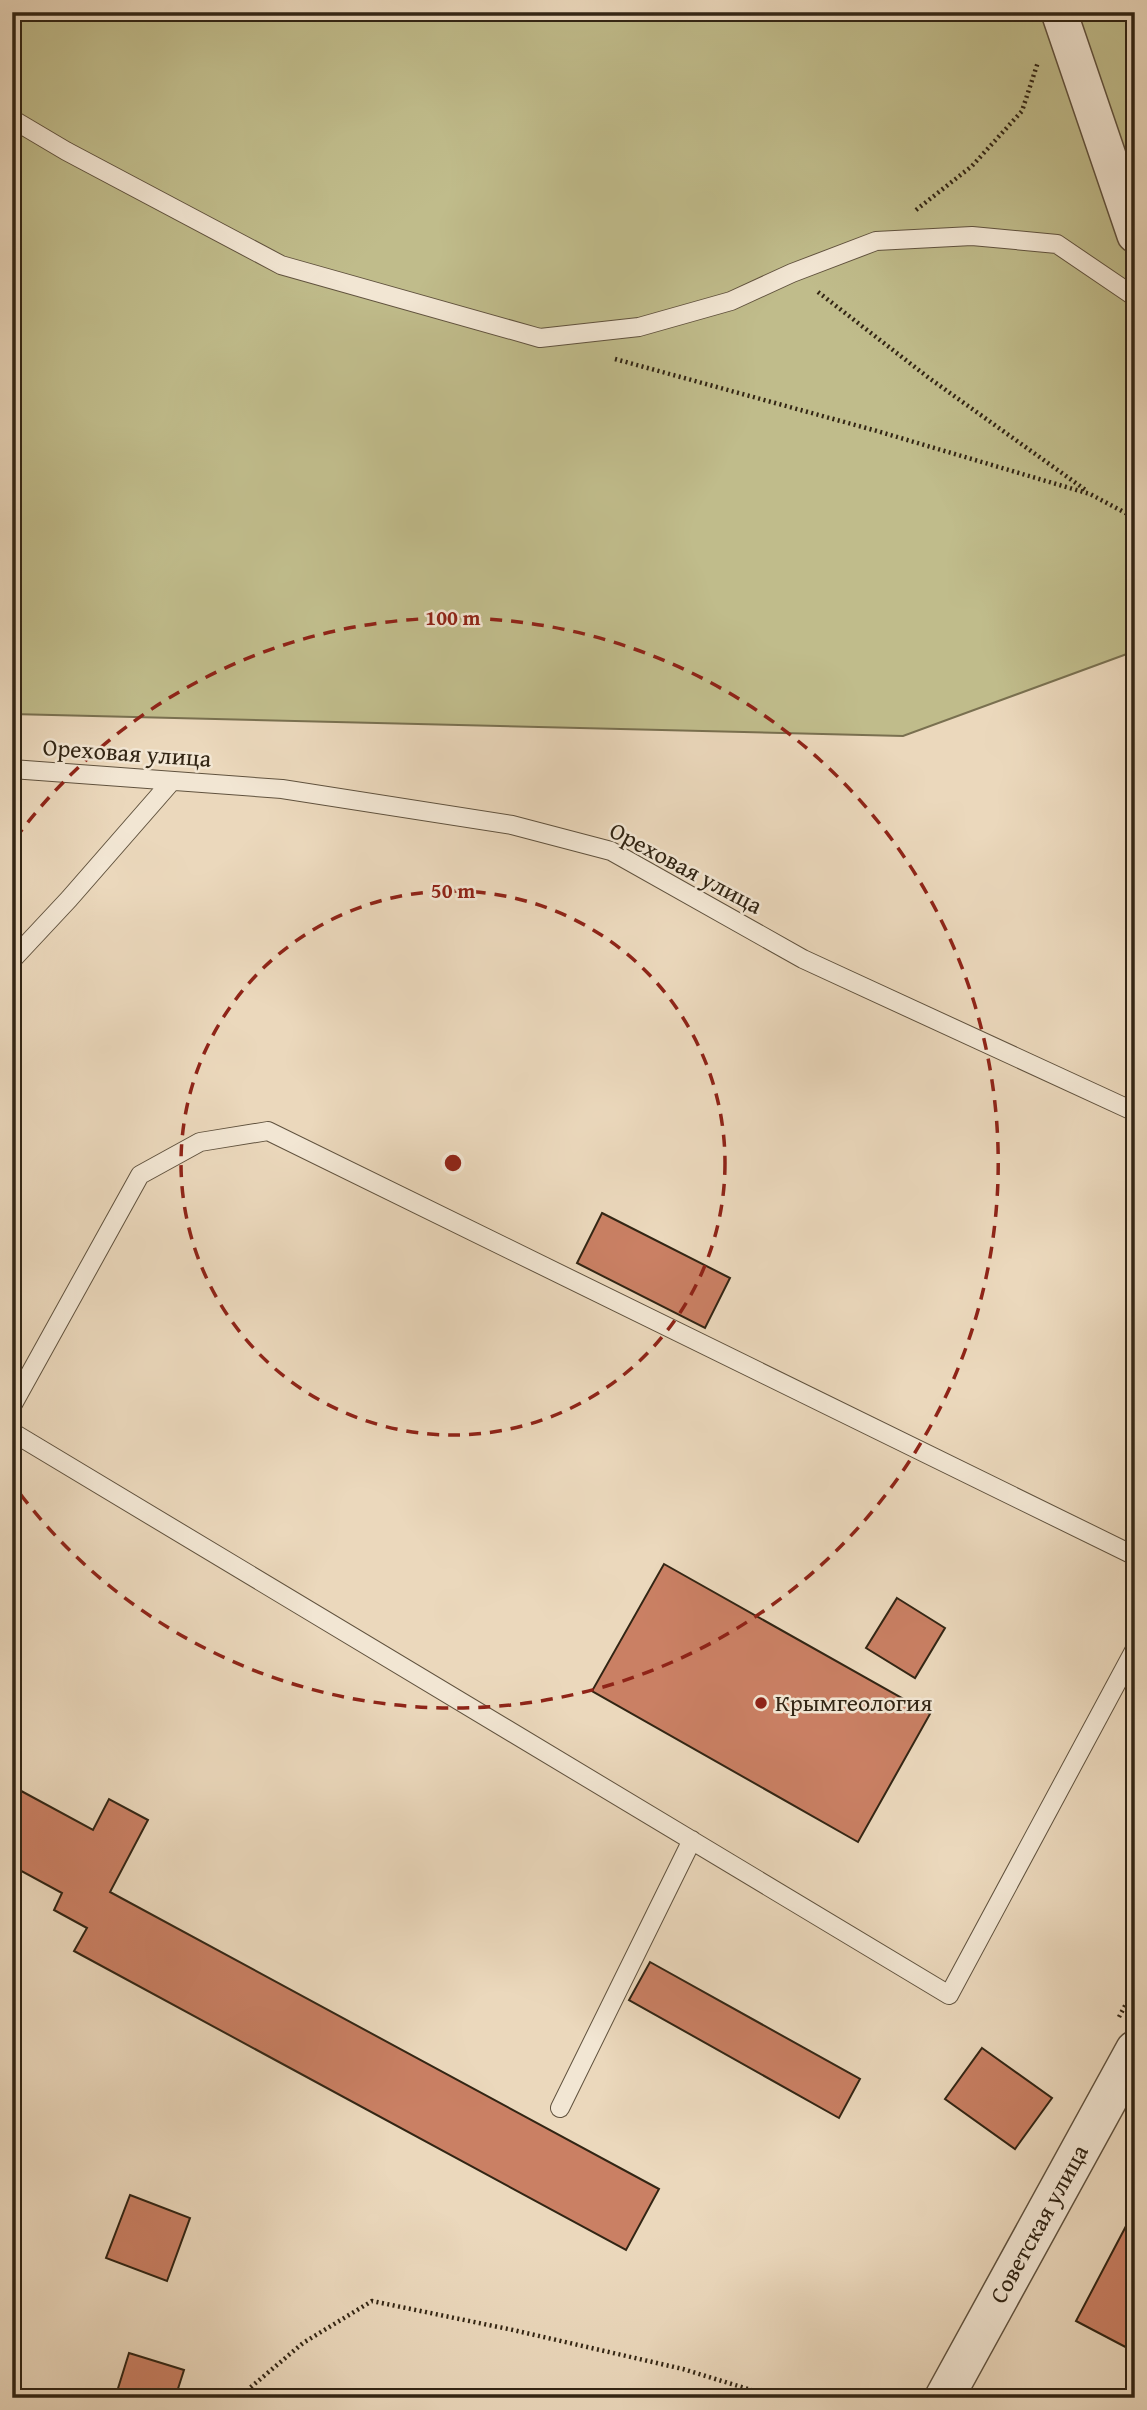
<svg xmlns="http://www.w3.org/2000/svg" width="1147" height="2410" viewBox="0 0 1147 2410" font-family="'Gentium Book Plus',serif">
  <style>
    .green { fill: #c0bc8b; stroke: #797050; stroke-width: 2 }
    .building { fill: #ca8064; stroke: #322514; stroke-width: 2 }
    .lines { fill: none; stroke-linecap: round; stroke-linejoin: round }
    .service-casing { stroke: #60523e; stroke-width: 20 }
    .minor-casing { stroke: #60523e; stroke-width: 38 }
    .tertiary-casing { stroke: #60523e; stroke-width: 41 }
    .path { stroke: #322514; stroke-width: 4.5; stroke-dasharray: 2 3.5; stroke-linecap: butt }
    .service { stroke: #f2e6d3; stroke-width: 18 }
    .minor { stroke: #f2e6d3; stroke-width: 35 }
    .tertiary { stroke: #f2e6d3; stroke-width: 38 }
    .ring { fill: none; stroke: #8f2418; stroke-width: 3.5; stroke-dasharray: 12 9 }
    .poi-dot { fill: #8f2418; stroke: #f2e6d3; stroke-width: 2.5 }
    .labels { text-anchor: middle; stroke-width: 5; stroke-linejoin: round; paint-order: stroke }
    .street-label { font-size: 24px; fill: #322514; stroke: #f2e6d3 }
    .poi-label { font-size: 24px; fill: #322514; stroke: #f2e6d3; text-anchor: start }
    .centre { fill: #8f2418; stroke: #f2e6d3; stroke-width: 3.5 }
    .ring-label { font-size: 21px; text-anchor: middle; font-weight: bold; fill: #8f2418; stroke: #f2e6d3; stroke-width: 5; stroke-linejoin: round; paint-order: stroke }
  </style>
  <rect width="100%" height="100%" fill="#ebd8bc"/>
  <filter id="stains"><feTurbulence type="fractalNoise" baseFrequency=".00286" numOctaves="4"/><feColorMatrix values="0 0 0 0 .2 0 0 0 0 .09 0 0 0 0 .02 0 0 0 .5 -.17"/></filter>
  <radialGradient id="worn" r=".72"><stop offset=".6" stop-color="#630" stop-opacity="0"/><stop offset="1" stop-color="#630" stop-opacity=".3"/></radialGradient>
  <path class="green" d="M12,12H1135V651L903,736L12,714Z"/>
  <path class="building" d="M602,1213L730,1278L705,1328L577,1263Z
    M664,1564L930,1714L858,1842L592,1691Z
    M897,1598L945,1628L915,1678L866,1648Z
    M12,1786L93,1830L109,1799L148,1820L110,1892L659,2189L626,2250L74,1951L87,1928L54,1910L62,1893L12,1866Z
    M650,1962L860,2079L839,2118L629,2000Z
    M982,2048L1052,2098L1015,2149L945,2099Z
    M130,2195L190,2218L167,2281L106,2258Z
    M1135,2209V2352L1076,2321Z
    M129,2353L184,2370L175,2398H115Z
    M12,2357L19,2359L12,2382Z
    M744,2391L755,2398H740Z"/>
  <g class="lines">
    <g class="service-casing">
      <path id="service" d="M12,119L66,151L281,265L540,338L639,327L731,301L792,273L876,241L972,236L1057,244L1135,297
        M12,769L282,789L512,825L611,851L803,959L1135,1112
        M12,960L69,899L172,781
        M12,1406L140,1175L200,1142L268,1131L1135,1556
        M12,1432L949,1995L1135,1649
        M560,2108L692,1840"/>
    </g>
    <g class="minor-casing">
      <path id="minor" d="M1059,12L1135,235"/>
    </g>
    <g class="tertiary-casing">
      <path id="tertiary" d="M944,2398L1135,2050"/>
    </g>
    <path class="path" d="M916,210L972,166L1022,111L1038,62
      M818,292L929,378L1087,491
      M615,359L877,431L1090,494L1135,518
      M1119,2017L1135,1987
      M238,2398L303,2343L372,2301L513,2330L683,2369L777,2398"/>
    <use href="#service" class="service"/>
    <use href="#minor" class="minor"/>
    <use href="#tertiary" class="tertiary"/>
  </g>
  <g class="ring">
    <circle cx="453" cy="1163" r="272"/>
    <path d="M15 839A545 545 0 1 1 15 1487"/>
  </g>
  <circle class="poi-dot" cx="761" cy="1703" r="7"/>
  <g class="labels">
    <g class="street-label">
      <text transform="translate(127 753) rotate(4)" y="8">Ореховая улица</text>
      <text transform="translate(686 868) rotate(28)" y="8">Ореховая улица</text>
      <text transform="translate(1039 2224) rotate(-61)" y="8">Советская улица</text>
    </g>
    <g class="poi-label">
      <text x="775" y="1711">Крымгеология</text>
    </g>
  </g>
  <circle cx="453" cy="1163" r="10" class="centre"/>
  <g class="ring-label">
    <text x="453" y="625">100 m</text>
    <text x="453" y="898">50 m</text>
  </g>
  <rect width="1147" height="2410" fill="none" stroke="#ebd8bc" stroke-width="42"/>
  <rect x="14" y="14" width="1119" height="2382" fill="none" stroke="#322514" stroke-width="3.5"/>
  <rect x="21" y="21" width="1105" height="2368" fill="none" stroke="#322514" stroke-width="2"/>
  <rect width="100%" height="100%" filter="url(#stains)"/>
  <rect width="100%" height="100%" fill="url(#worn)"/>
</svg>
